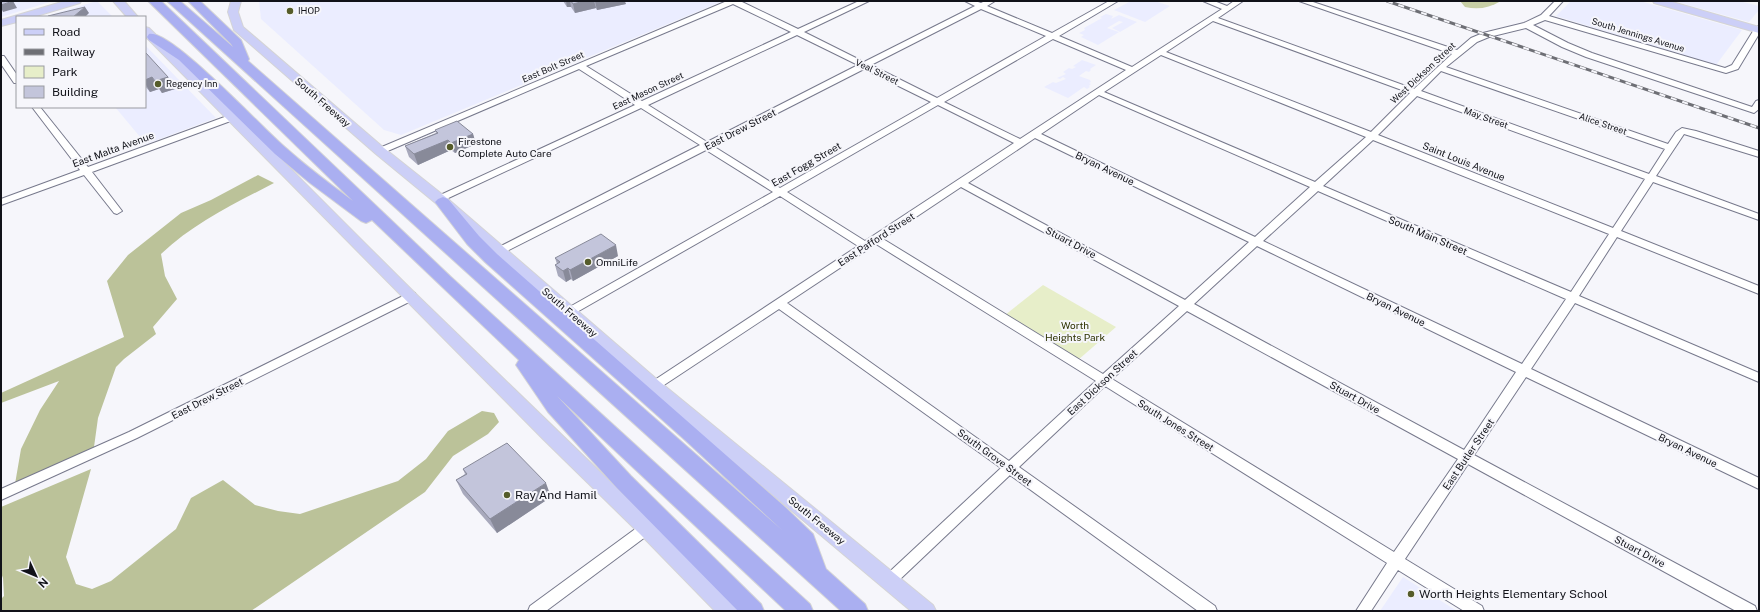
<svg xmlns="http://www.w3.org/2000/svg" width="1760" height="612" viewBox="0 0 1760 612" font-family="'Public Sans',sans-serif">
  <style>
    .built { fill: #ebedff }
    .green { fill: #e7eec9 }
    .forest { fill: #bbc299 }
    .water { fill: #c7cea5 }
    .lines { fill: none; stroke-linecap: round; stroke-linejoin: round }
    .minor-casing { stroke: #77798c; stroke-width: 2 }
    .major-casing { stroke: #d4d4d6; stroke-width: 2 }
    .highway-casing { stroke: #d4d4d6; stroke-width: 2 }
    .minor { fill: #fff; fill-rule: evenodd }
    .major { fill: #cccff7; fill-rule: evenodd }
    .highway { fill: #aaaff1; fill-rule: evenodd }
    .rail-casing { stroke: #6e6f75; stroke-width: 3 }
    .rail { stroke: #f6f6fb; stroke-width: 2; stroke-dasharray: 6; stroke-linecap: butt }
    .wall { fill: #a8a9bc }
    .shaded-wall { fill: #888a99 }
    .building { fill: #c3c5db; stroke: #888a99 }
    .poi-dot { fill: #555c2a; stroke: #f6f6fb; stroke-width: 1.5 }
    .labels { text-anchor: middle; stroke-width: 4; stroke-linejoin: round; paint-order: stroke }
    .far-poi-label { font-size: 9px; fill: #111219; stroke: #f6f6fb; text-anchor: start }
    .far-street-label { font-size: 9px; fill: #111219; stroke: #f6f6fb }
    .street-label { font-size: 10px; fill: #111219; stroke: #f6f6fb }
    .poi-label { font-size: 10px; fill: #111219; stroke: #f6f6fb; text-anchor: start }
    .park-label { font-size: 10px; fill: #2d3201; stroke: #f6f6fb }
    .near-poi-label { font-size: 12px; fill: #111219; stroke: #f6f6fb; text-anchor: start }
  </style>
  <rect width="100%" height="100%" fill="#f6f6fb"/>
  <path class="built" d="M1,1H53L1,17Z
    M97,1L113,17H43Z
    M259,1H723L401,135L384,130L261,19Z
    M1131,1H1155L1170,6L1145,22L1114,10Z
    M1571,1H1640L1742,30L1716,65L1556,16Z
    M1673,1H1739L1759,6V10L1749,22Z
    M1106,14L1113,16L1111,19L1119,15L1137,22L1120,32L1112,28L1123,22L1119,21L1107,28L1119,32L1098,45L1081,37L1084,35L1079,33L1085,30L1084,28L1102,18L1100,17Z
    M145,45L216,118L146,144L115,107H145Z
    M1082,60L1096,65L1090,69L1091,70L1089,72L1086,71L1079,76L1090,80L1091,82L1089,83L1091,84L1089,86L1090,87L1087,89L1084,87L1068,98L1044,87L1053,82L1056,83L1066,79L1063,77L1060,79L1057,78L1066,74L1063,72L1069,68L1072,69L1076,67L1073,66Z
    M1403,577L1457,611H1380Z"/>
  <path class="green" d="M1043,285L1116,327L1078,360L1005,315Z"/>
  <path class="forest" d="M258,175L274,183C234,204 194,223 161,254L165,276L177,299L153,327L156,334L124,359L116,367L98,418L94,447L15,484L21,449L40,410L59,381L1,403V393L124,337L107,281L128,255L181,213L211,200Z
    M482,411L494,413L499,422L488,434L453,456L425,492L251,611H1V599L4,596L3,578L1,573V507L91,469L66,557L76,584L92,589L111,581L176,529L191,498L223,480L255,505L278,511L300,514L398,481L426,459L448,431Z"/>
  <path class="water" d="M1460,1H1501C1489,8 1478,10 1465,7Z"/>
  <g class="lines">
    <g class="minor-casing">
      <path id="minor" d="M727,1H740L798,29L859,1H869L804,32L864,62L975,6L965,1H975L981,3L985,1H995L987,6L1052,33L1109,1H1118L1059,36L1132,67L1222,9L1203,1H1214L1227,6L1234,1H1243L1218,18L1414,89L1452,54L1299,1H1310L1457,50L1471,38L1483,33L1524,23L1541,15L1555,1H1563L1549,16L1725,68L1732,65L1755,28L1759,26V34L1738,69L1726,73L1545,20L1533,25L1568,43L1592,53L1752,107L1756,101L1759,100V109L1754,113L1586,57L1562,47L1526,28L1489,37L1477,42L1446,67L1668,144L1676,132L1682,128L1696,131L1759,151V157L1684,134L1656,176L1759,214V220L1653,182L1621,231L1759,286V294L1617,237L1579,296L1759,373V382L1575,303L1531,369L1759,478V489L1526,377L1474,455L1755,606L1757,611H1736L1468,464L1405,559L1482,606L1484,611H1464L1398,570L1371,611H1356L1387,563L1105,386L1019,467L1215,606L1217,611H1198L1010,475L895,584L890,586L885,584L883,580L885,576L1001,468L779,309L658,389L654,390L650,389L648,386L650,383L858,246L780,196L570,316L566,315L564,312L566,309L773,192L706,150L503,253H495L494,251L495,249L700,145L641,108L442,201H436L434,199L436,197L635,105L579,69L383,153L380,154L375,151L377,149ZM733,4L791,32L642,101L586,66ZM981,9L1046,36L937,98L871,65ZM1213,21L1410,93L1371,132L1166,52ZM797,35L858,65L707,142L648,105ZM1053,39L1126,70L1020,139L944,102ZM1161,55L1366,137L1315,182L1104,92ZM864,69L931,102L780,188L713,146ZM1441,71L1665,149L1649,174L1421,91ZM1099,95L1310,187L1255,237L1041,134ZM1417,96L1645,179L1613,228L1378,135ZM938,105L1014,143L865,241L787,192ZM1035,138L1249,242L1185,300L968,183ZM1373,140L1609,234L1571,292L1323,186ZM961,187L1179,306L1103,374L883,239ZM1318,191L1566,299L1522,364L1263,241ZM876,244L1096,381L1009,461L787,303ZM1257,246L1516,372L1464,450L1194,304ZM1187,311L1458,459L1394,552L1112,379Z
        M1,56H4L17,75V83H14L1,64Z
        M32,107H40L88,167L230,115L233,114L237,117L236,119L92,172L122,211L117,214L114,213L84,175L1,205V199L80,170Z
        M411,292L415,293L416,296L415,299L137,438L1,500V489L129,432Z
        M647,522L652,524L654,528L652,532L546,611H528L530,606L642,524Z"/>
    </g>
    <g class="major-casing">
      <path id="major" d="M65,1H81L80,3L33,17H17V22L1,26V20Z
        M113,1H124L138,17H127Z
        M231,1H241L238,12L243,27L384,148L448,199L660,382L933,605L936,611H911L648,390L438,205L376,154L234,30L228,12Z
        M1653,1H1669L1759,27V33L1654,3Z
        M145,27L149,28C239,116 328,207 418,296C524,399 631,500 735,605L738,611H715L640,534L543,439L145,36Z"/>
    </g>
    <g class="highway-casing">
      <path id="highway" d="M148,1H161L451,277L810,604L813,611H786L557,396L631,476L761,604L764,611H738L617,488L548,412L516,365L519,360L372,220L366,223L361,221L310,183L275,154L179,60L149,40L147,37L149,34C171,29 264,130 286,148C307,167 330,184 353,201Z
        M167,1H180L233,47L231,44L188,1H200L241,40L249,59L248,61L782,530L685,440L485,262L467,244L435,202L438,199L443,197L448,199L479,236L497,254L785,507L813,534L826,569L865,604L868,611H841Z"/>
    </g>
    <use href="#minor" class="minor"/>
    <use href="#major" class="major"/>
    <use href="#highway" class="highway"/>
    <g class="rail-casing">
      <path id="rail" d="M1387,1L1759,128"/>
    </g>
    <use href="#rail" class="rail"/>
  </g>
  <path class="wall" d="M563,1H629L625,2L626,4L597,10L596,8L575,13L571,7H567Z
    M145,54L168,77L175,89L162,93L159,89L150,92L145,86Z
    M435,130L473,134L476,144L455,153L451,150L418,165L409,157L405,146L436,133Z
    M618,256L573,281L571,279L566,282L558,276L555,265L557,264L555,258Z
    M463,469L551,497L497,533L463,494L456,480L465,474Z"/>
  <path class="shaded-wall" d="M13,1L17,8L3,12L1,8V5Z
    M566,1H570L571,7H567Z
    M584,1H594L596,8L575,13L573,4Z
    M595,1H629L625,2L626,4L597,10Z
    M85,7L89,13L85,17H73Z
    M152,77L159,89L150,92L145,83V80Z
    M168,77L175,89L162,93L155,81Z
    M473,134L476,144L455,153L451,143Z
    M448,140L451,150L418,165L414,154Z
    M616,245L618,256L573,281L570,270Z
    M568,268L571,279L566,282L563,271Z
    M546,483L551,497L497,533L490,519Z"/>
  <path class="building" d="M1,1H13L1,5Z
    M571,1H584L573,4Z
    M85,7L73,17H49L48,16Z
    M146,53L168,77L155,81L152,77L145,80V54Z
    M457,121L473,134L451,143L448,140L414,154L405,146L438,133L435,130Z
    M601,234L616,245L570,270L568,268L563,271L555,265L560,262L555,258Z
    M507,443L546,483L490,519L456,480L467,474L463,469Z"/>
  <g class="poi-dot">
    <circle cx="290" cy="11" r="4"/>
    <circle cx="158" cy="84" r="4"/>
    <circle cx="450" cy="147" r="4"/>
    <circle cx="588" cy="262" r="4"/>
    <circle cx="507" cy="495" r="4"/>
    <circle cx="1411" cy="594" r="4"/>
  </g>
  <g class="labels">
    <g class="far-poi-label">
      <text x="298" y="14">IHOP</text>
      <text x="166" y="87">Regency Inn</text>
    </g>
    <g class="far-street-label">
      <text transform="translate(1638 35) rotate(17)" y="3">South Jennings Avenue</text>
      <text transform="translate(553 67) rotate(-23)" y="3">East Bolt Street</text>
      <text transform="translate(877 72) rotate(26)" y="3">Veal Street</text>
      <text transform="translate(1423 73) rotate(-43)" y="3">West Dickson Street</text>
      <text transform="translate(648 91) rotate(-25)" y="3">East Mason Street</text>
      <text transform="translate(1486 118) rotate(20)" y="3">May Street</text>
      <text transform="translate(1603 124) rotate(19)" y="3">Alice Street</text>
    </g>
    <g class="street-label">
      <text transform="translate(323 102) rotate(41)" y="4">South Freeway</text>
      <text transform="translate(740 129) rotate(-27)" y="4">East Drew Street</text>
      <text transform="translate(113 149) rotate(-20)" y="4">East Malta Avenue</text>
      <text transform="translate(1464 161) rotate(22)" y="4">Saint Louis Avenue</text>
      <text transform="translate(806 164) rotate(-30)" y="4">East Fogg Street</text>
      <text transform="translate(1105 168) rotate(26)" y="4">Bryan Avenue</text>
      <text transform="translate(1428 235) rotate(23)" y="4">South Main Street</text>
      <text transform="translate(876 239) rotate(-33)" y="4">East Pafford Street</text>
      <text transform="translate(1071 242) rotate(28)" y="4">Stuart Drive</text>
      <text transform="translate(1396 309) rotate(26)" y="4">Bryan Avenue</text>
      <text transform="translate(570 312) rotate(41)" y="4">South Freeway</text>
      <text transform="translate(1102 382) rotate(-43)" y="4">East Dickson Street</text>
      <text transform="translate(1355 397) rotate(29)" y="4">Stuart Drive</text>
      <text transform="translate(207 398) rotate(-27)" y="4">East Drew Street</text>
      <text transform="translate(1176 425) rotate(32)" y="4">South Jones Street</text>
      <text transform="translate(1688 450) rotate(26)" y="4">Bryan Avenue</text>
      <text transform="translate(1468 454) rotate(-56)" y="4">East Butler Street</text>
      <text transform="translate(995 457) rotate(36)" y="4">South Grove Street</text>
      <text transform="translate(817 520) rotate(39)" y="4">South Freeway</text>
      <text transform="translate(1640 551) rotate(28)" y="4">Stuart Drive</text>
    </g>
    <g class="poi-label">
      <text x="458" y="145">Firestone<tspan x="458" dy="12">Complete Auto Care</tspan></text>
      <text x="596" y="266">OmniLife</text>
    </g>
    <g class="park-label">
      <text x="1075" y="329">Worth<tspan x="1075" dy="12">Heights Park</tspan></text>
    </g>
    <g class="near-poi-label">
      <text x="515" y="499">Ray And Hamil</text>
      <text x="1419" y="598">Worth Heights Elementary School</text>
    </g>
  </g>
  <rect width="1760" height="612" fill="none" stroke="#111219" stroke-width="4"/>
  <rect x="16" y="16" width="130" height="92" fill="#f6f6fb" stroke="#9a9ba1"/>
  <rect x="24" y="29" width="20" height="6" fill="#cccff7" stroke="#9a9ba1"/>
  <text x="52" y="36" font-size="12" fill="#111219">Road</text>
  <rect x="24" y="49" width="20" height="6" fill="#6e6f75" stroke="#9a9ba1"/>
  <text x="52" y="56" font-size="12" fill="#111219">Railway</text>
  <rect x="24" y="66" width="20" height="12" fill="#e7eec9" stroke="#9a9ba1"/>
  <text x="52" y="76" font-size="12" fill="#111219">Park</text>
  <rect x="24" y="86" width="20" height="12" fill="#c3c5db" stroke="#9a9ba1"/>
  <text x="52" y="96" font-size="12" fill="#111219">Building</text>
  <g transform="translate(36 576) rotate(134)" stroke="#f6f6fb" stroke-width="3" paint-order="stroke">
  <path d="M0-3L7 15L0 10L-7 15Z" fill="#111219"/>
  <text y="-6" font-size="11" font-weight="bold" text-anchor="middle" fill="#111219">N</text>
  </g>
</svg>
